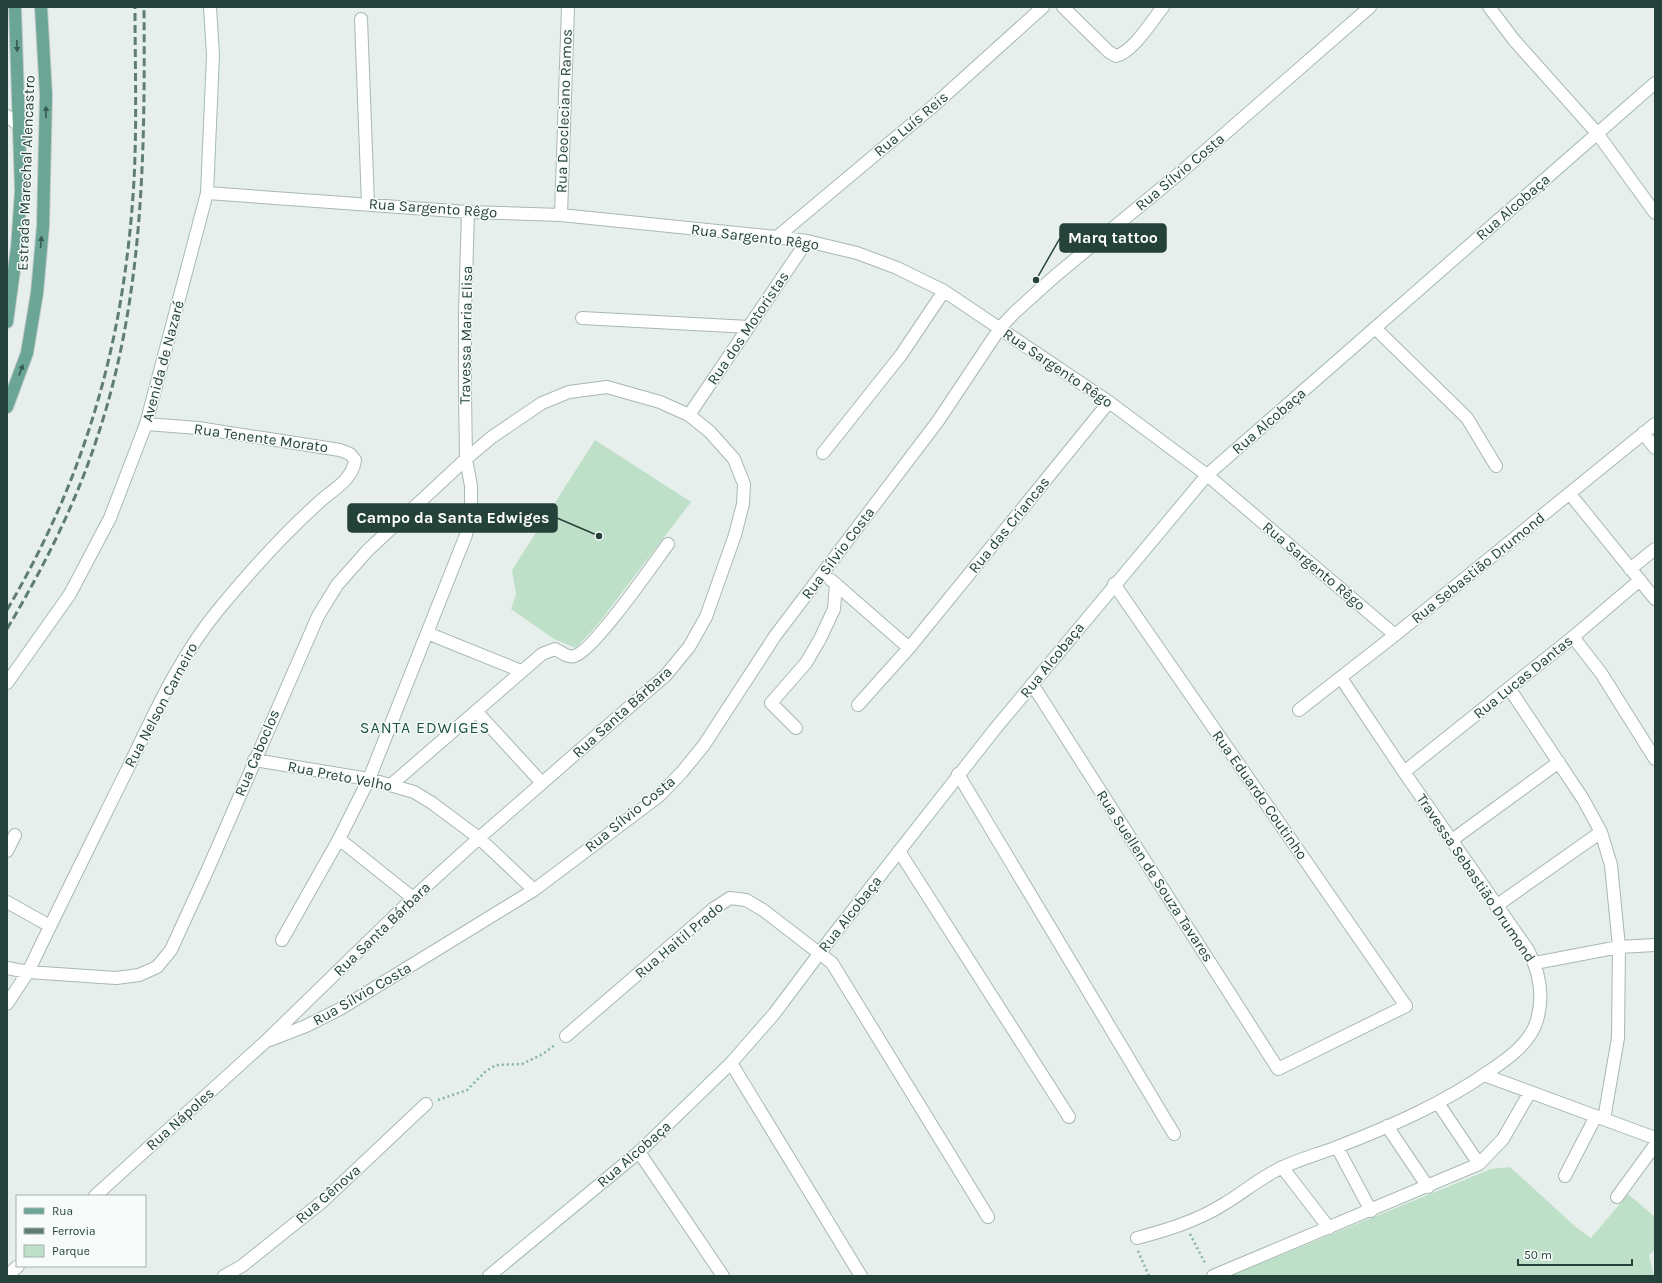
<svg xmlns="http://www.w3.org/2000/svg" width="1662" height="1283" viewBox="0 0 1662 1283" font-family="Karla,sans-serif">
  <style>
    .green { fill: #bfe0c8 }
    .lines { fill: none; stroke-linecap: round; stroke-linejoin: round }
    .minor-casing { stroke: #a8b8b2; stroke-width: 14 }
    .secondary-casing { stroke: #a4bbb3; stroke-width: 14 }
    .primary-casing { stroke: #c2cac8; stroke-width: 14 }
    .path { stroke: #86b3a5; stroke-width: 2.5; stroke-dasharray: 2 3; stroke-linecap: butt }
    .minor { stroke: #fff; stroke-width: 12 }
    .secondary { stroke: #fff; stroke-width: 12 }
    .primary { stroke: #6aa596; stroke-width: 12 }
    .rail { stroke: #5f7d75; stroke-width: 3; stroke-dasharray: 8 4; stroke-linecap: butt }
    .oneway { fill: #365b51 }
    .labels { text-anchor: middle; stroke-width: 3; stroke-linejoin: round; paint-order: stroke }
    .street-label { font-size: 15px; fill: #24423a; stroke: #f7fbf9 }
    .neighbourhood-label { font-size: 16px; letter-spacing: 1px; fill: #1f5548; stroke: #f7fbf9 }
    .leader { fill: none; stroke: #24423a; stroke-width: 1.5 }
    .callout-dot { fill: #24423a; stroke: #f7fbf9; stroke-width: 1.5 }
    .callout { fill: #24423a; stroke: #24423a; stroke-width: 1.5 }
    .callout-label { font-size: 16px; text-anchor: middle; font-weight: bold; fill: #fff }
  </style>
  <rect width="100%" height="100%" fill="#e6efeb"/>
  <path class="green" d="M595,440L691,502L598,624L576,648L554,639L511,609L516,594L512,570Z
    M1510,1167L1577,1228L1591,1238L1628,1194L1655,1217V1250L1649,1255L1654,1276H1230L1491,1169Z"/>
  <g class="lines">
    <g class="minor-casing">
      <path id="minor" d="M1063,7L1109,52L1116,56C1133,52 1151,22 1163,7
        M1489,7L1514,40L1597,133L1655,213
        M361,19L368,204
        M7,116L20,126
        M207,193L468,212L561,215L777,237L807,241L857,253L897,268L944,291L1109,402L1207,475L1395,635
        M561,215L568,7
        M777,237L931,108L1043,7
        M582,318L749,327
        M1375,328L1467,418L1496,466
        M689,415L807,241
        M1643,433L1655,448
        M823,453L901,355L944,291
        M1570,494L1655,599
        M1630,569L1655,549
        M831,580L909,648
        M427,633L521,671
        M1573,637L1601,673L1655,759
        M1032,684L1278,1069L1406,1006L1114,584
        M1509,688L1583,799L1601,832L1611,865L1619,947L1618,1038L1604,1119
        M858,705L909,648L1109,402
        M1299,710L1395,635L1655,424
        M476,711L542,783
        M796,728L771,703L806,663L820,639L834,609L836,584
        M254,760L369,779L414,792L432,803L479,838L534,890
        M1404,772L1573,637L1640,580
        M958,774L1174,1134
        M392,784L542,654L555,649C561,652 568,658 574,656C592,653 654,563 668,544
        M339,839L413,898
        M1452,840L1559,762
        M7,851L15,835
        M899,851L1069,1117
        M7,902L50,926
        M1496,906L1601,832
        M282,940L339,839L369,779L466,535L471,510V486L466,459L465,392V313L468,212
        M1535,963L1619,947L1655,945
        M7,968L28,972L116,978L139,975L157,967L171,950L208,869L318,616L337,585L368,550L466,459L492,437L542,403L569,392L607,387L660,402L689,415L710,432L734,459L744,484L743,504L735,535L706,617L689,647L666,675L479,838L413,898L265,1042L95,1196
        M7,1004L28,972C61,903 95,835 129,766C155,712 180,656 219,609C252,569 286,531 325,497C338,487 353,477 355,460L350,454L340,450L198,428L146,424
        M566,1036L713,909L730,898L746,900L763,910L832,963L988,1217
        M270,1040L306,1026L340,1009L534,890L659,796L682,772L704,745L775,636L938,421L1000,328L1014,313L1055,276L1181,172L1370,7
        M731,1063L861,1276
        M1484,1075L1655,1138
        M1438,1103L1479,1164
        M1387,1126L1428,1187
        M1337,1147L1371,1211
        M639,1152L723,1276
        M1282,1167L1329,1228
        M1565,1176L1596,1116
        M1617,1197L1655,1145
        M1137,1238C1167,1230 1197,1221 1224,1204C1244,1192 1261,1177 1283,1167C1300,1159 1319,1154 1337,1147C1391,1126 1443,1104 1491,1070C1509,1058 1531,1042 1537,1020C1544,996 1539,971 1528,950L1404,772L1341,678
        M7,1276L18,1266
        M224,1276L242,1266L323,1201L426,1104
        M1213,1276L1479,1164L1503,1139L1530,1092"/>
    </g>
    <g class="secondary-casing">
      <path id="secondary" d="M7,683L70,594L110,518L146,424L207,193L213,55L210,7
        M489,1276L639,1152L731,1063L774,1014L831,938L995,729L1207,475L1655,83"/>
    </g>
    <g class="primary-casing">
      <path id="primary" d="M7,322L17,248L21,191L15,7
        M7,407L27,353L37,293L43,226L46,95L41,7"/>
    </g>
    <path class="path" d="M438,1100L467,1090L486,1071L496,1065L522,1064L543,1054L556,1044
      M1190,1234L1206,1265
      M1138,1251L1149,1276"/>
    <use href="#minor" class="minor"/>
    <use href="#secondary" class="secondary"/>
    <use href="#primary" class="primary"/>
    <path class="rail" d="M7,610C87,474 125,338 134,180C137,122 135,65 135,7
      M7,629C44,567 76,503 98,435C144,296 145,151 144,7"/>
  </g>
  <defs><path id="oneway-solid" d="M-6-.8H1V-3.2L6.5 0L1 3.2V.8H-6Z"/></defs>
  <g class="oneway">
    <use href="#oneway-solid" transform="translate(17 46) rotate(88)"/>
    <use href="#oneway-solid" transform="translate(46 112) rotate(-89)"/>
    <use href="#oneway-solid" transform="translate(41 242) rotate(-85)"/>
    <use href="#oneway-solid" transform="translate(21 370) rotate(-70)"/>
  </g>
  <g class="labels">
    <g class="street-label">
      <text transform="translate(564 111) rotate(-88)" y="5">Rua Deocleciano Ramos</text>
      <text transform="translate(911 124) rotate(-40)" y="5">Rua Luís Reis</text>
      <text transform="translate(1180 172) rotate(-40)" y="5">Rua Sílvio Costa</text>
      <text transform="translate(26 173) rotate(-88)" y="5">Estrada Marechal Alencastro</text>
      <text transform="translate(1513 207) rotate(-41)" y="5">Rua Alcobaça</text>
      <text transform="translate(433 208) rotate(4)" y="5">Rua Sargento Rêgo</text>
      <text transform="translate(755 237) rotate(7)" y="5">Rua Sargento Rêgo</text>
      <text transform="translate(748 328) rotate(-56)" y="5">Rua dos Motoristas</text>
      <text transform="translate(466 335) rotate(-89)" y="5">Travessa Maria Elisa</text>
      <text transform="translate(163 361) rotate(-75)" y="5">Avenida de Nazaré</text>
      <text transform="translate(1058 368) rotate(34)" y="5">Rua Sargento Rêgo</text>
      <text transform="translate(1269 421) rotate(-41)" y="5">Rua Alcobaça</text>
      <text transform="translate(261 438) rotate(8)" y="5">Rua Tenente Morato</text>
      <text transform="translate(1009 525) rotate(-51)" y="5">Rua das Criancas</text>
      <text transform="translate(838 553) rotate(-53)" y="5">Rua Sílvio Costa</text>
      <text transform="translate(1314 566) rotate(40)" y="5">Rua Sargento Rêgo</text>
      <text transform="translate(1478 568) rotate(-39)" y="5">Rua Sebastião Drumond</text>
      <text transform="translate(1052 660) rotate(-51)" y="5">Rua Alcobaça</text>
      <text transform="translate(1523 677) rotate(-39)" y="5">Rua Lucas Dantas</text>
      <text transform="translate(161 705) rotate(-62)" y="5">Rua Nelson Carneiro</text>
      <text transform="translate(622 712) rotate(-42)" y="5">Rua Santa Bárbara</text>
      <text transform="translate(257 753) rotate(-67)" y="5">Rua Caboclos</text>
      <text transform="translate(340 776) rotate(11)" y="5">Rua Preto Velho</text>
      <text transform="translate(1260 795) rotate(55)" y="5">Rua Eduardo Coutinho</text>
      <text transform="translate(630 814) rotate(-39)" y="5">Rua Sílvio Costa</text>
      <text transform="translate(1155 876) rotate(57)" y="5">Rua Suellen de Souza Tavares</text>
      <text transform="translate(1476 878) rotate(56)" y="5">Travessa Sebastião Drumond</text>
      <text transform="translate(850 914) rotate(-52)" y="5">Rua Alcobaça</text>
      <text transform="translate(382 929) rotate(-44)" y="5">Rua Santa Bárbara</text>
      <text transform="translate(679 940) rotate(-40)" y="5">Rua Haitil Prado</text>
      <text transform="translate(362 994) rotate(-30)" y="5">Rua Sílvio Costa</text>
      <text transform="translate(180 1119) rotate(-42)" y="5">Rua Nápoles</text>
      <text transform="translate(634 1154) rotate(-41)" y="5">Rua Alcobaça</text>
      <text transform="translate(328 1194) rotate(-41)" y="5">Rua Gênova</text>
    </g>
    <g class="neighbourhood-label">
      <text x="425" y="733">SANTA EDWIGES</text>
    </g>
  </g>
  <path class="leader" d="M1036 280L1060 238M599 536L557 518"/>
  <g class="callout-dot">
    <circle cx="1036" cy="280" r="4"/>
    <circle cx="599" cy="536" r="4"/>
  </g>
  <g class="callout">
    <rect x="1060" y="224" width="106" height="28" rx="4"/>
    <rect x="348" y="504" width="209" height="28" rx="4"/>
  </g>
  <g class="callout-label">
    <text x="1113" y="243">Marq tattoo</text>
    <text x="453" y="523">Campo da Santa Edwiges</text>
  </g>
  <rect width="1662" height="1283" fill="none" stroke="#24423a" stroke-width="16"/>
  <rect x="16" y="1195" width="130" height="72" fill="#f7fbf9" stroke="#a3b1ad"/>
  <rect x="24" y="1208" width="20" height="6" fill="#6aa596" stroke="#a3b1ad"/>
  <text x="52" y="1215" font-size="12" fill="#24423a">Rua</text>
  <rect x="24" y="1228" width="20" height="6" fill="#5f7d75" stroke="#a3b1ad"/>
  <text x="52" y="1235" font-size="12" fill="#24423a">Ferrovia</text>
  <rect x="24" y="1245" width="20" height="12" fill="#bfe0c8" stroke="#a3b1ad"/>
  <text x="52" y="1255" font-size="12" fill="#24423a">Parque</text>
  <path d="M1518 1259v6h114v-6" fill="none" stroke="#24423a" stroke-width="2"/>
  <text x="1524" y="1259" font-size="12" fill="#24423a" stroke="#f7fbf9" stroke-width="3" paint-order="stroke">50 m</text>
</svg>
